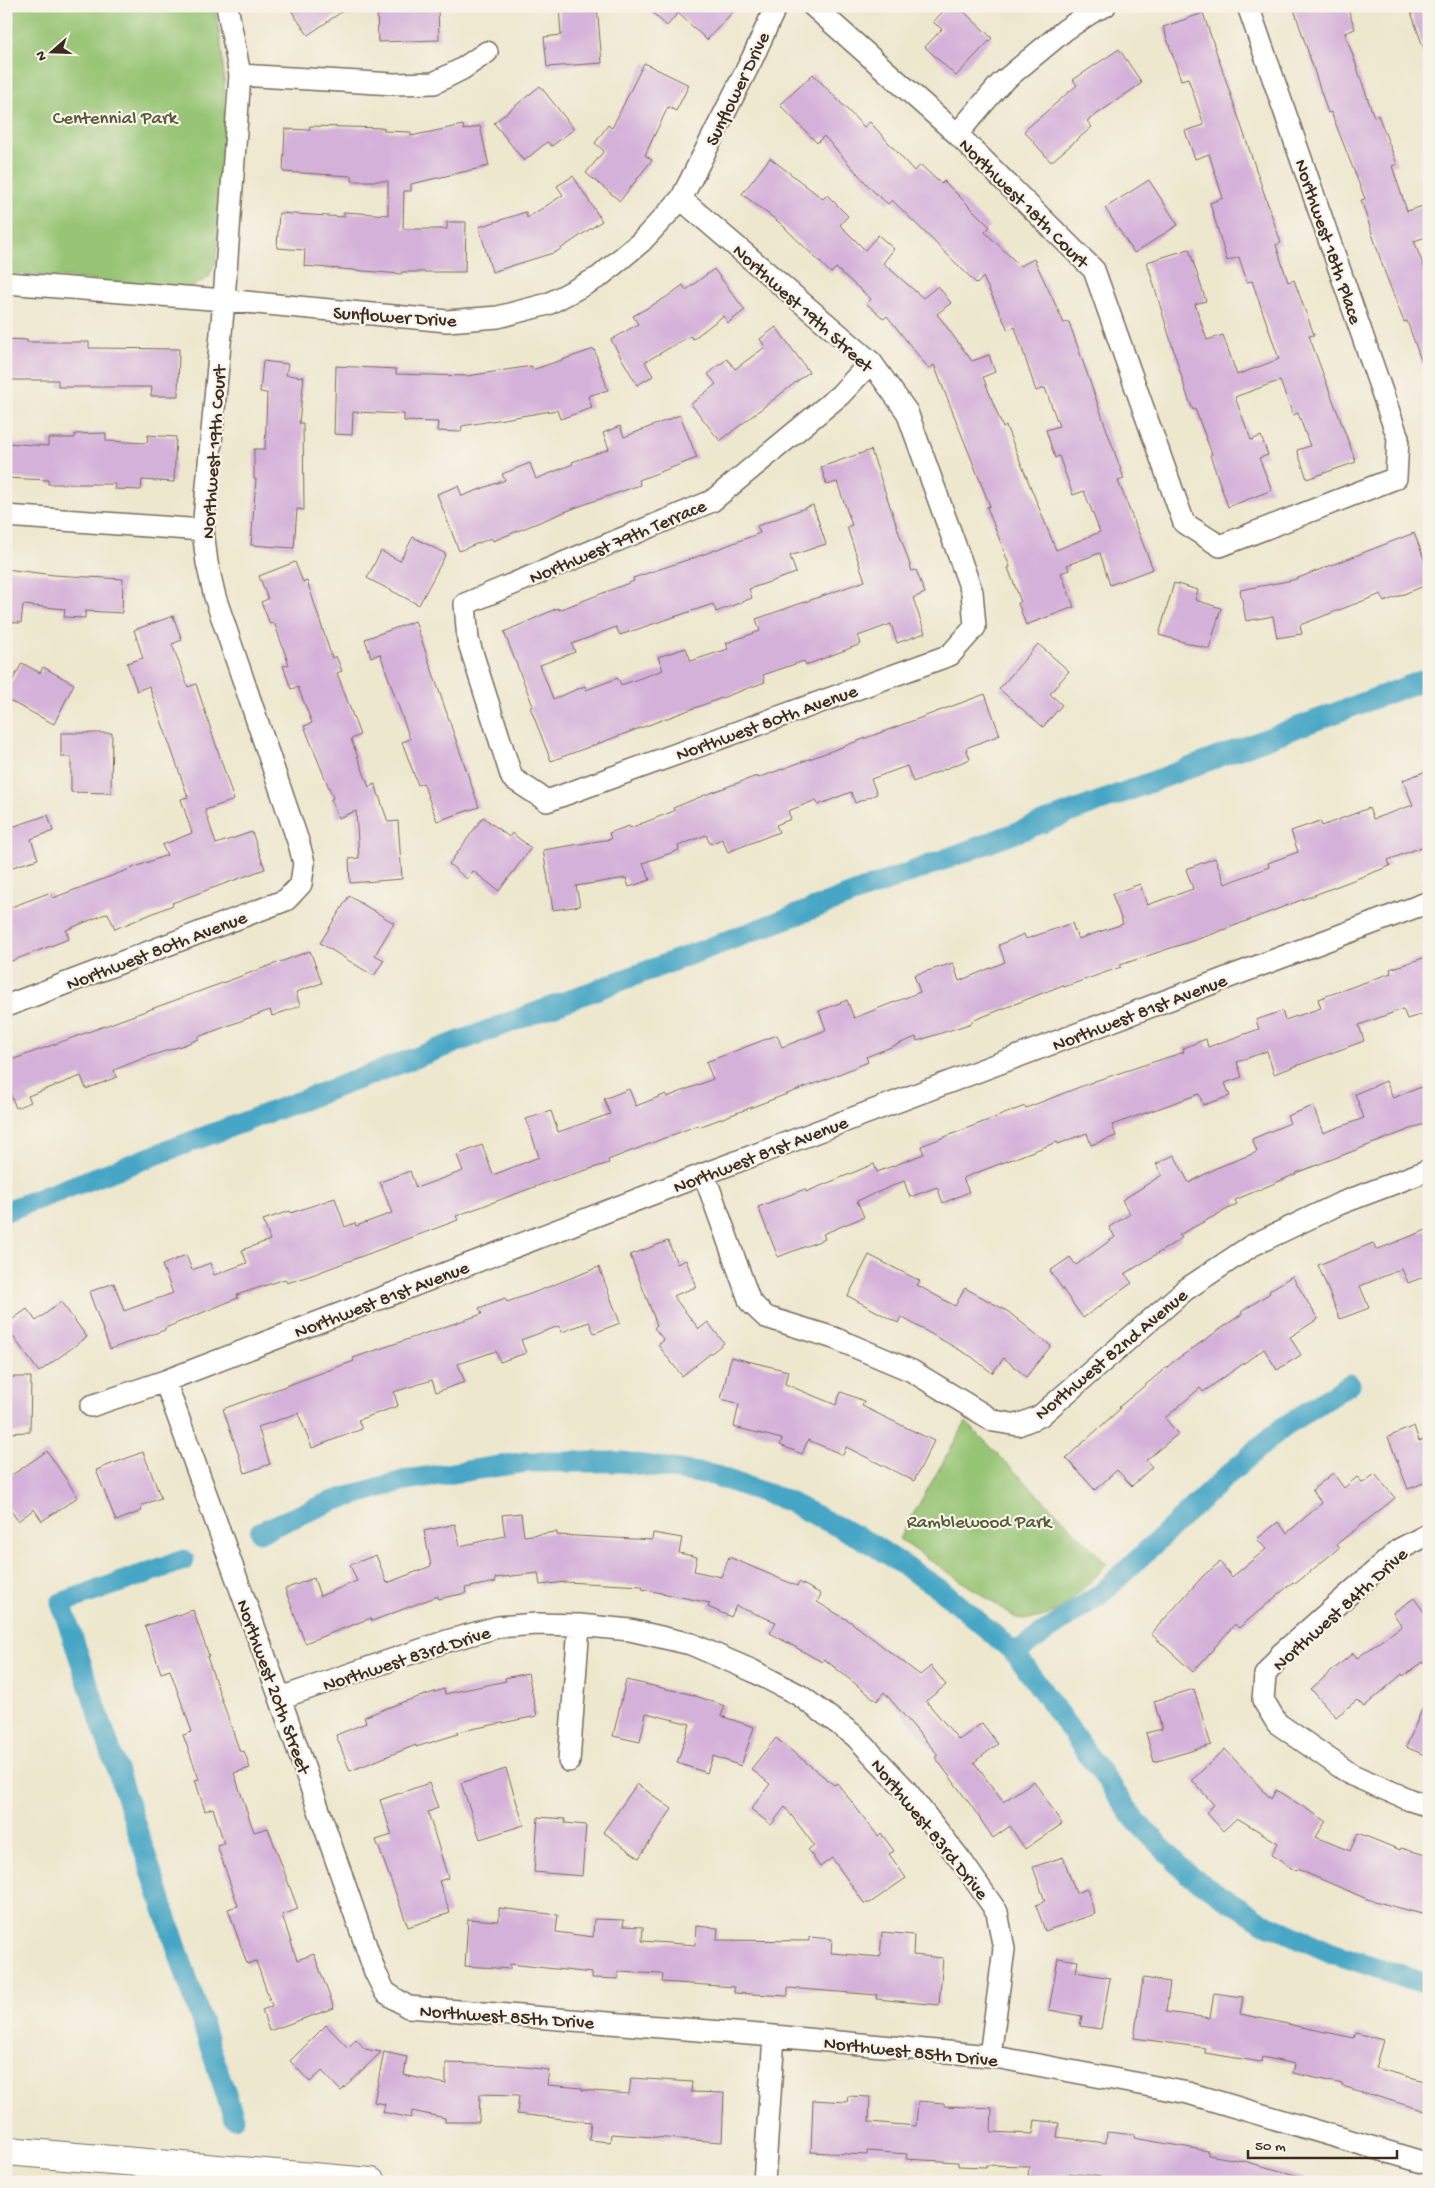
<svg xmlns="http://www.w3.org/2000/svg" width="1435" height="2188" viewBox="0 0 1435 2188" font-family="'Gochi Hand',sans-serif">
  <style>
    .green { fill: #97c574; stroke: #697849 }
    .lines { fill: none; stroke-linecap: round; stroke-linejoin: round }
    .canal { stroke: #46a6c5; stroke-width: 21 }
    .building { fill: #d4b1d9 }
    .street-casing { stroke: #796c5c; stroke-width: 24 }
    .secondary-casing { stroke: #796c5c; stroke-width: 30 }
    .street { stroke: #fff; stroke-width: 21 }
    .secondary { stroke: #fff; stroke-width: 28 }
    .labels { text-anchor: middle; stroke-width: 4.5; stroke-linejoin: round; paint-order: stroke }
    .street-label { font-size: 19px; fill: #3b2a1e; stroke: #f7f3e8 }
    .park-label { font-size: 19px; fill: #575838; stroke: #f7f3e8 }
  </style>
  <rect width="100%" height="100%" fill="#f7f3e8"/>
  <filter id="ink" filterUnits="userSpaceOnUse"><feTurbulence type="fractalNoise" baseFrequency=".02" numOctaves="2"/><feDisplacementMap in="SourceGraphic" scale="10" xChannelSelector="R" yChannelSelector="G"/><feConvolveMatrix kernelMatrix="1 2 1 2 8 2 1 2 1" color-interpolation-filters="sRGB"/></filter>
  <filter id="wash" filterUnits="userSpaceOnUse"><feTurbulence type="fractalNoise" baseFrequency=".0096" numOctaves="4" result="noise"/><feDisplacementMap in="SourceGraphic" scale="20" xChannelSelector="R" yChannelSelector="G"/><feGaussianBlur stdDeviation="1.12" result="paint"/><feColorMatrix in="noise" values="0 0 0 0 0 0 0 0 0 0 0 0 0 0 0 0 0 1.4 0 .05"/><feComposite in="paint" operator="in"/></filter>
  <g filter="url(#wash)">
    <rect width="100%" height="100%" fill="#ede7ce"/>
    <path class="green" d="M6,6H214C234,89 221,176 216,261L209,277L190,288L6,273Z
      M966,1422L1107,1564C1082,1590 1055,1626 1016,1618L899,1539Z"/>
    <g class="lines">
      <path class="canal" d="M6,1211L1429,678
        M260,1532L330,1502L406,1480L526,1462H622L713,1475L785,1500L870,1543L944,1592L1015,1653L1136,1821L1190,1876L1261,1921L1332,1953L1429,1985
        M184,1560L61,1603L234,2118
        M1015,1653L1102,1593L1222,1480L1283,1427L1350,1384"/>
    </g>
    <g id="blocks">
      <path class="building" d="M288,6H350L308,35Z
        M377,6H438L439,40L378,42Z
        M597,6L602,63L547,67L544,37L561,35L559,7Z
        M645,6H738L707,40L678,13L667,26Z
        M948,6H958L992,38L956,76L925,47L942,29L933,22Z
        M1293,6H1347L1355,29L1345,33L1374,117L1378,115L1397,164L1392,166L1407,211L1423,206L1429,222V236L1414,241L1429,280V377H1427L1407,321L1404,322L1385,273L1361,200L1365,199L1331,112L1328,113Z
        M1409,6H1429V56H1426Z
        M1203,13L1281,243L1276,245L1288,282L1294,280L1314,335L1309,336L1356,462L1307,479L1297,450L1310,446L1298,413L1293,415L1280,381L1270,384L1235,397L1251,440L1261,436L1268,455L1259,458L1272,490L1228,507L1210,455L1212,454L1195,409L1193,410L1187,395L1147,262L1189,249L1206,301L1195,304L1207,340L1223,335L1237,375L1279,359L1252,281L1247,282L1239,257L1227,261L1210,203L1223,198L1209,154L1195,159L1185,131L1204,125L1188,78L1181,80L1163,27Z
        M1119,49L1142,83L1087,121L1092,127L1051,162L1024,131L1077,85L1073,80Z
        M644,63L689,85L676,111L668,107L645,155L652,160L620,201L586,173L604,151L595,143L608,125L612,128Z
        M813,74L864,127L870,122L914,171L921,165L941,184L944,181L990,227L985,232L1020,266L1034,259L1064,323L1069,322L1124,479L1118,481L1153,569L1110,585L1100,553L1067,565L1069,570L1061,573L1074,607L1026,625L1018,603L1021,602L1008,568L1010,567L987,507L990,506L934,365L929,369L887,316L884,319L867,304L871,299L836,268L831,273L781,224L742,194L770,158L823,199L827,195L848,216L840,225L865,250L878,235L894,249L883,263L923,298L938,286L951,303L937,314L972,361L989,355L995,372L983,377L1003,428L1006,426L1056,550L1100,532L1084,491L1073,495L1059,456L1055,458L1046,430L1059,426L1045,388L1036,391L1015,327L1008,330L983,277L977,284L892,200L888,204L873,191L824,136L817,143L780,105Z
        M540,86L574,129L552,146L547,142L524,161L494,123Z
        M463,125L464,130L480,126L489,166L411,184V191H404L403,229H447V222H466L465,272H402L401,274L304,266L305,250L277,248L279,213L344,217V212L388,215V181H352V176L283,172L285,129L309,130L310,126L384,128V131L411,132V136Z
        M573,176L602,221L556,252L492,272L479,227L526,212L527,218L563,195L557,186Z
        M1149,180L1178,225L1134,253L1105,208Z
        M714,269L745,310L728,323L723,316L693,339L690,336L645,362L653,376L637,385L611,340L638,324L633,316L665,298L683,285L686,290Z
        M776,327L809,372L720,441L691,404L716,384L708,374L727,359L735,369L765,347L760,339Z
        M6,339L27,340V342H89V348L179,349L178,396H151L152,387H58V380H6Z
        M594,349L608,390L588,396L592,408L560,419L557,410L462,426L461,432L437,431L438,422L404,421V414L353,412L352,435L334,434L336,366L396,369V374L467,376L532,366V370Z
        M263,361L288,364L286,375L304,377L299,423H303L304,510L297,509L294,548L251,545L256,479H254V449H265L267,393L260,392Z
        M680,415L697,458L639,480L640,485L577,507L493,541L491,538L459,551L437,494L458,486L462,496L505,480L502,474L530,463L536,479L573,464L572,462L609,449L603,433L620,426L624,437Z
        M106,433V441L147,443L148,435L176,437L174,482L142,480L141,490L114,489L115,484H48V480L6,478V443L48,446V438H75V434Z
        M871,450L912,571L916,570L925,593L913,598L925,633L897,643L891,624L858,636L861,644L806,665L804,661L763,675L765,682L551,761L530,707L533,706L504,632L558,608L559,610L634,581L633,578L702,555L760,533L757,526L813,505L826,544L790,556L796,573L749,589L752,598L716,612L713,604L620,635L616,627L572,644L575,652L540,665L553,699L585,686L586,690L618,678L621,685L663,670L658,657L686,648L691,661L728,649L726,643L760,631L756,619L865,581L847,527L852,525L837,482L827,485L821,467Z
        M1414,533L1429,571V584L1384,602L1381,594L1300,625L1302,634L1277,638L1273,616L1246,621L1240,590L1293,580Z
        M413,537L446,554L419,605L367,578L381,551L400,561Z
        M295,562L303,582L307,581L332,658L336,656L342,671L337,673L360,735L351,739L369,787L375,784L388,822L398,821L402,879L350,883L349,859L359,858L356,811L338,818L331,799L333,798L304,726L312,723L298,687L291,689L283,666L289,665L274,622L270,624L261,602L268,599L259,576Z
        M6,569L54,575L123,579L122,613L85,611V618L64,617L65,609L23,605L21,623L6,622Z
        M1174,583L1198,590L1195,600L1221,608L1209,649L1159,635Z
        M173,616L182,640L172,644L188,687L196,684L234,800L205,810L216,844L252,832L265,869L199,893L172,903L173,905L115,929L108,913L66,930L69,939L6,963V909L51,892L53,898L167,855L162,845L192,833L181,799L188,797L149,686L137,691L127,663L143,658L134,630Z
        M415,621L479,807L437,821L423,783L418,785L402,742L410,739L380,654L371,657L365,639Z
        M1038,644L1069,671L1050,694L1062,705L1043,727L999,689Z
        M22,663L40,673L43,667L74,684L54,724L6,699V693Z
        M985,694L1000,735L966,748L970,759L913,782L907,766L871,779L877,794L855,803L851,792L818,805L816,800L788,811L791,819L776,825L779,832L728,852L722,839L710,844L706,835L678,846L679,850L643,863L650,880L629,887L626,878L576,886L580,906L553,910L543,850L611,839L609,833L629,826L630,828L674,811L673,808L710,793L757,776L758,778Z
        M61,733H112L111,793L71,792V757H61Z
        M1429,770V844L1388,860L1390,866L1210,935L1120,965L1121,967L1064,987L1063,985L972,1021V1023L917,1041L916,1037L866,1057L868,1062L827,1079L699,1127L698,1125L608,1160L609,1163L548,1182L456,1216L458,1220L312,1275L287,1283L285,1279L237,1295L238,1298L165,1328V1330L110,1349L89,1292L114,1283L124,1311L173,1293L162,1265L186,1255L192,1270L210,1263L214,1275L247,1263L242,1250L270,1240L263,1220L290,1211L291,1213L335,1198L345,1227L355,1223L356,1226L392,1213L380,1182L410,1171L416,1188L463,1171L457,1155L482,1145L493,1175L539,1157L526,1119L551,1111L558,1132L610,1114L604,1099L629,1089L636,1106L666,1094L667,1097L713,1079L706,1062L777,1035L782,1047L826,1030L819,1011L847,1000L854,1018L920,992L914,975L953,963L959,981L1005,962L999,945L1024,934L1026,939L1072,923L1078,939L1123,924L1112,894L1140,884L1147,905L1193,889L1186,869L1215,858L1225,884L1269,867L1268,863L1298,852L1291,831L1320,821L1322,826L1369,808L1373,819L1413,805L1403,780Z
        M48,815L53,831L31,839L38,859L6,869V829Z
        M483,817L509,837L512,833L531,848L499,891L473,871L467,879L449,864Z
        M349,896L394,923L375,955L384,960L374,976L320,943Z
        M310,951L322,983L296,992L300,1006L272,1016L270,1010L198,1037L199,1039L184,1045L144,1058L114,1070L117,1077L86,1089L81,1076L28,1096L31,1102L16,1108L6,1083V1062Z
        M1429,956V1012L1407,1019L1403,1009L1359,1025L1364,1041L1274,1074L1267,1051L1237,1062L1242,1077L1225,1083L1230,1096L1203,1105L1199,1094L1112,1125L1116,1136L1091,1145L1087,1133L1058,1144L1057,1142L963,1178L969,1192L943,1203L937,1187L910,1197L904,1181L857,1201L864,1217L823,1234L825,1239L778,1257L758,1207L805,1189L806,1192L874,1164L877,1172L924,1154L921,1146L1025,1106L1026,1108L1095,1081L1184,1052L1183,1048L1206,1039L1208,1047L1259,1029L1256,1020L1282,1011L1285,1020L1321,1008L1318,999L1391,973L1390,969Z
        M1386,1081L1393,1098L1429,1084V1122L1296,1173V1174L1235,1200L1237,1204L1179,1235L1182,1238L1125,1274L1132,1283L1083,1318L1050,1271L1070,1257L1076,1265L1115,1237L1109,1227L1130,1214L1122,1200L1162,1175L1156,1164L1174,1155L1189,1183L1214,1169L1257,1152L1252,1139L1290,1123L1287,1116L1313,1106L1323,1133L1364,1118L1355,1094Z
        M1429,1229V1275L1408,1283L1402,1269L1360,1286L1369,1308L1340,1319L1318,1265L1373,1243L1376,1250Z
        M668,1241L677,1264L686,1260L696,1287L673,1296L699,1329L708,1322L724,1343L682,1376L658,1345L664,1340L654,1328L657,1325L630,1255Z
        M869,1255L920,1281L917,1285L955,1306L965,1288L1007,1311L1051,1346L1026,1377L1004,1358L992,1373L972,1357L901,1317L898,1323L848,1296Z
        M599,1267L620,1323L594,1333L589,1322L562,1332L559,1326L521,1340L526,1353L500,1362L496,1351L458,1364L465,1382L436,1392L432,1380L394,1392L398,1406L358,1420L362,1429L312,1448L298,1413L258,1427L270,1464L245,1473L223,1409L354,1361L353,1358L482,1314L479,1308L505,1298L507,1302L533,1293Z
        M1292,1276L1318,1319L1290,1337L1301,1355L1277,1370L1264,1349L1203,1392L1200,1388L1165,1418L1178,1434L1146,1460L1152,1467L1132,1486L1117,1470L1095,1490L1066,1458L1120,1409L1119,1407L1173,1362L1242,1314L1241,1312L1270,1293L1269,1291Z
        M61,1302L87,1337L39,1372L6,1327V1324L27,1309L36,1321Z
        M731,1357L788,1371L785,1384L836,1405L841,1392L864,1401L862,1406L934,1441L914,1481L846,1447L843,1455L808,1440L802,1454L780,1445L782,1439L734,1427L739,1404L721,1399Z
        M6,1377H31L30,1432L6,1433Z
        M1414,1426L1419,1441L1429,1438V1481L1408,1489L1388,1437Z
        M47,1451L78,1497L42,1521L34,1509L18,1521L6,1503V1479Z
        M143,1452L161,1498L140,1506L142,1511L116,1521L96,1470Z
        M1333,1473L1344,1488L1357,1477L1363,1483L1375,1474L1395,1498L1337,1544L1340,1547L1295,1584L1293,1582L1239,1628L1235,1624L1193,1672L1151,1634L1203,1576L1220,1562L1232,1577L1266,1549L1257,1539L1278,1522L1287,1533L1322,1503L1312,1490Z
        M521,1513L524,1536L557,1532V1535L652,1540L653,1533L682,1538L679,1553L697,1557L694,1571L721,1577L729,1557L797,1586L799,1582L821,1594L817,1602L851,1622L920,1675L931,1666L946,1685L926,1701L959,1740L982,1723L998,1744L974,1762L1003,1802L1034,1781L1062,1824L1025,1849L1010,1826L993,1838L970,1804L935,1757L938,1755L884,1692L877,1701L824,1659L822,1662L770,1633L776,1622L736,1606L731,1617L708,1607L710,1603L642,1589L643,1586L565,1582L540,1585L538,1573L495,1578L496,1582L465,1588L466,1593L438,1599V1596L372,1621L371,1618L305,1643L285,1589L314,1578L320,1596L357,1581L350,1565L376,1555L387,1583L431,1566L424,1531L455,1524L460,1546L505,1536L502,1515Z
        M1414,1598L1429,1619V1658L1403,1676L1402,1674L1364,1707L1357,1700L1336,1717L1311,1689L1353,1653L1357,1658L1402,1626L1393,1613Z
        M193,1610L209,1656L207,1657L240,1752L244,1751L250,1768L234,1773L254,1832L268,1828L298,1909L282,1915L297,1960L314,1954L334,2008L269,2031L262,2010L272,2006L256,1961L247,1964L228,1909L238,1906L217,1845L224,1843L213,1808L205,1811L195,1780L199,1779L183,1735L192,1732L170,1670L161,1673L145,1626Z
        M528,1673L537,1716L457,1732L458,1734L416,1747V1745L350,1771L336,1735L366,1723L364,1717L403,1702L444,1689L445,1694L506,1681L505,1678Z
        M626,1680L690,1694L725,1706L721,1716L754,1727L741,1766L713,1756L707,1773L677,1763L690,1724L646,1713L640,1742L613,1736Z
        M1194,1689L1211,1745L1154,1762L1146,1733L1162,1729L1154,1701Z
        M1429,1693V1757L1406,1747Z
        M776,1738L834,1785L837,1783L878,1836L881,1833L894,1851L889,1854L906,1878L870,1903H864L832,1858L820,1867L808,1850L814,1845L785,1807L771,1825L751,1809L770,1784L751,1769Z
        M1225,1749L1271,1799L1276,1790L1326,1821L1316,1837L1350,1851L1358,1833L1400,1850L1401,1848L1429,1856V1916L1367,1899L1297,1869L1296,1871L1271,1855L1278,1843L1237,1818L1223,1831L1206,1812L1214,1805L1192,1780Z
        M506,1769L524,1825L480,1839L461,1783Z
        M429,1783L438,1808L428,1812L448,1878L439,1881L450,1913L408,1927L376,1840L392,1835L380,1800Z
        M637,1784L672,1809L639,1858L603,1832Z
        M538,1817L565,1819V1823L586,1825L582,1876L534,1872Z
        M1063,1857L1076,1893L1087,1889L1095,1914L1045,1931L1036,1905L1045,1901L1033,1867Z
        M499,1908L558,1915L556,1932L593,1937L594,1919L624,1920L623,1926L643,1927L642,1941L695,1945L696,1926L718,1928L717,1940L809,1941V1937L832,1939L831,1953L880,1957L882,1932L914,1935L913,1955L943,1958L939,2005L876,1999L877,1995L788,1988V1996L734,1993V1987L662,1982L663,1974L618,1972V1979L592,1978V1973L510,1964V1969L465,1966L468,1919L499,1921Z
        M1058,1958L1078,1961L1076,1972L1110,1978L1101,2029L1080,2026L1082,2016L1049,2010Z
        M1143,1978L1170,1982L1166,2012L1210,2018L1214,1993L1243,1997L1240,2014L1354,2038L1356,2033L1383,2040L1375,2068L1429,2082V2112L1342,2086V2084L1293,2073L1295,2064L1262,2057L1261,2062L1205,2053V2048L1134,2038Z
        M326,2025L348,2048L356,2039L365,2049L381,2052L341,2091L322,2071L310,2082L290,2061Z
        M384,2052L407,2057L404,2075L446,2084V2063L509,2065L549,2070L547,2085L582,2088V2090L629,2094L631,2078L692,2082L691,2092L724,2093L722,2142L611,2134L610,2142L589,2140L591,2122L517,2114L519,2095L480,2094L479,2122H445V2118L412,2111L411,2118L383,2112L385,2104L374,2102Z
        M848,2096L870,2097L869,2122L916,2126L918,2101L944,2103V2106L992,2108L991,2132L1033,2134L1035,2120L1059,2123L1057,2137L1106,2143L1107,2132L1135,2135L1134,2138L1208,2151V2155L1244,2161L1303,2177L1302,2182H1101L1102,2177L1069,2173V2181L1028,2176L1029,2166L986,2165V2167L958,2166V2162L906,2159L907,2154L867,2151V2155L811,2152L813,2100L847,2102Z"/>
    </g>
  </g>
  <g filter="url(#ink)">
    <use href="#blocks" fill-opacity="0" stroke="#796c5c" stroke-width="1"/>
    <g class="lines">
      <g class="street-casing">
        <path id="street" d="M813,6L957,134L1094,270L1184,523L1220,546L1396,478L1398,438L1248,6
          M240,75L394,84L434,83L462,69L487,52
          M957,134L1000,84L1065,30L1095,10L1105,6
          M681,199L871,362L907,412L972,592L975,627L950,655L547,801L512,778L468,640L465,604L712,501L840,395L871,362
          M6,283L224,300L447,321L498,317L548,304L599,277L641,242L681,199L752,59L776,6
          M6,516L203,530
          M6,1006L286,900L301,884L304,863L299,844L215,597L207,563L203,530L224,300L240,75L227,6
          M704,1174L750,1302L766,1317L834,1338L912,1371L994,1421L1018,1425L1040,1416L1185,1290L1251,1246L1339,1204L1429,1170
          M165,1381L280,1698L375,1972L385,1992L408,2007L774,2036L990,2056L1188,2093L1429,2164
          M91,1406L165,1381L704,1174L1429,902
          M1429,1534L1400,1549L1281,1654L1265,1675L1263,1700L1277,1723L1352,1775L1410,1800L1429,1806
          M280,1698L447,1641L498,1627L536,1624L579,1625L630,1630L691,1644L753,1671L799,1695L855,1736L905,1789L963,1863L997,1912L1004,1949L990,2056
          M569,1761L579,1625
          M764,2182L774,2036"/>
      </g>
      <g class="secondary-casing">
        <path id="secondary" d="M6,2151L371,2182"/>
      </g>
      <use href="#street" class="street"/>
      <use href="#secondary" class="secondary"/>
    </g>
  </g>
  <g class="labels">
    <g class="street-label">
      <text transform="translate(736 88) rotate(-64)" y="7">Sunflower Drive</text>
      <text transform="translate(1025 202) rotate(45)" y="7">Northwest 18th Court</text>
      <text transform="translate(1330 241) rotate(71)" y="7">Northwest 18th Place</text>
      <text transform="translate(804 307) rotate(42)" y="7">Northwest 19th Street</text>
      <text transform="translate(395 315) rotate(4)" y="7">Sunflower Drive</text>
      <text transform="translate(212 452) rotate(-86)" y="7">Northwest 19th Court</text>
      <text transform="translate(617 540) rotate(-23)" y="7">Northwest 79th Terrace</text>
      <text transform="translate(766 721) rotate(-20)" y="7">Northwest 80th Avenue</text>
      <text transform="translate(156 949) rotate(-21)" y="7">Northwest 80th Avenue</text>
      <text transform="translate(1139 1011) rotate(-21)" y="7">Northwest 81st Avenue</text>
      <text transform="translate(760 1153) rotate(-21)" y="7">Northwest 81st Avenue</text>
      <text transform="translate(381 1298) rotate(-21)" y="7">Northwest 81st Avenue</text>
      <text transform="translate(1110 1353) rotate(-40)" y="7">Northwest 82nd Avenue</text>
      <text transform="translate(1339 1608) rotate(-42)" y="7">Northwest 84th Drive</text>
      <text transform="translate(406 1657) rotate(-18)" y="7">Northwest 83rd Drive</text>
      <text transform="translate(275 1686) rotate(70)" y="7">Northwest 20th Street</text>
      <text transform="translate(931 1828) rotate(51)" y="7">Northwest 83rd Drive</text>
      <text transform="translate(507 2015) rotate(4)" y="7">Northwest 85th Drive</text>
      <text transform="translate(911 2050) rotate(6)" y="7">Northwest 85th Drive</text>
    </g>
    <g class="park-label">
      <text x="115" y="123">Centennial Park</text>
      <text x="979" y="1527">Ramblewood Park</text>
    </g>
  </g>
  <rect width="1435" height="2188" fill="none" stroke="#f7f3e8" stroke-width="25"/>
  <g transform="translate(52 52) rotate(250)" stroke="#f7f3e8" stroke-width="4" paint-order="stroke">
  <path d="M0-4L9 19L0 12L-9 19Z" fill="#3b2a1e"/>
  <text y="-8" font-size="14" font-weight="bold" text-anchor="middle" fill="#3b2a1e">N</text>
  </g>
  <path d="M1248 2150v8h149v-8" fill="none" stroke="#3b2a1e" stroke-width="2.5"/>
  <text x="1255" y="2150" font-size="15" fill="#3b2a1e" stroke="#f7f3e8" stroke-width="4" paint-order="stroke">50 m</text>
</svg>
